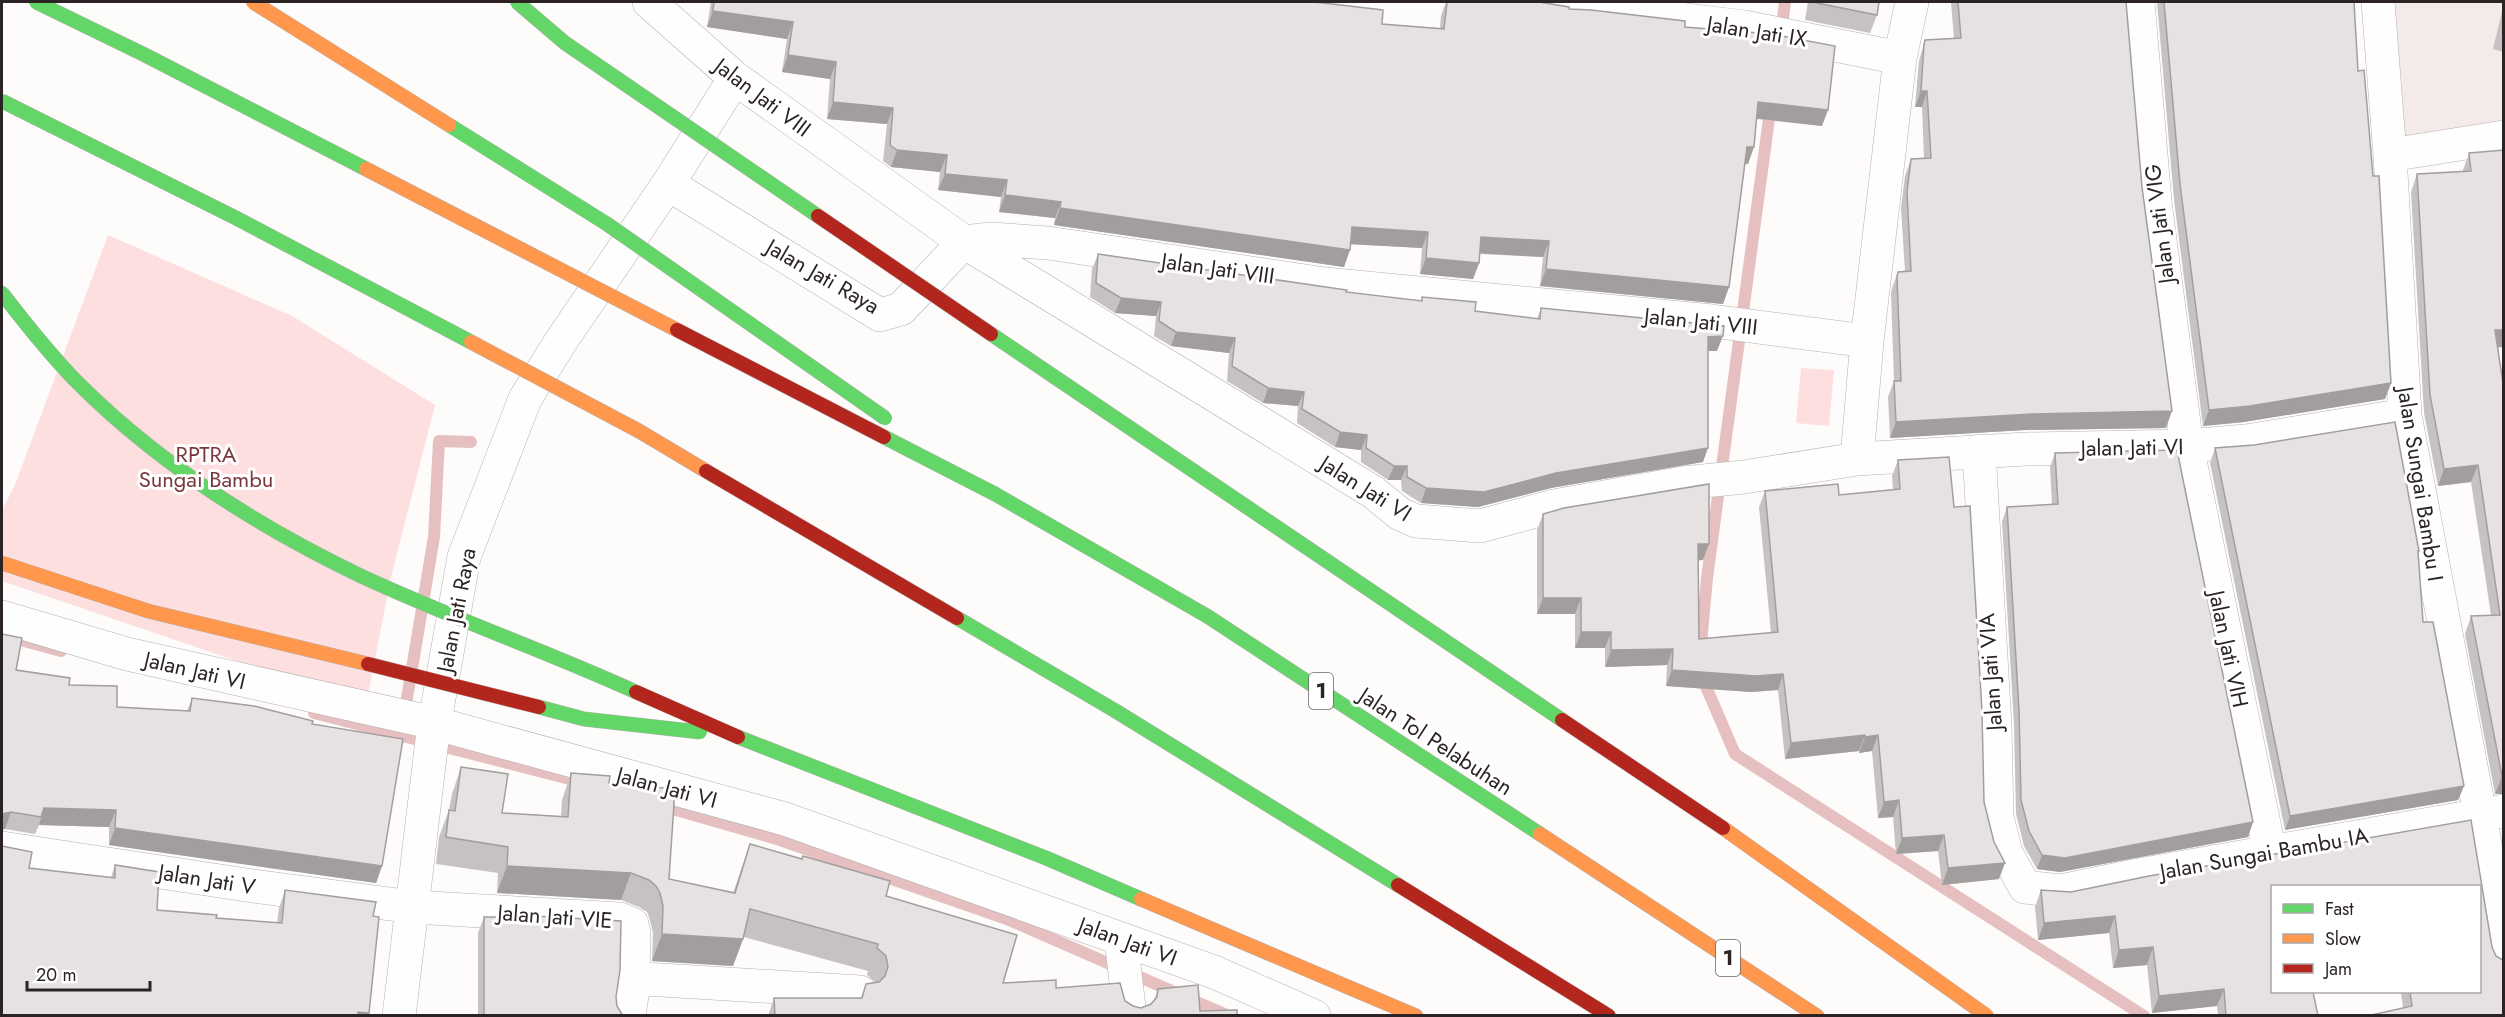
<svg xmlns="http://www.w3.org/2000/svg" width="2505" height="1017" viewBox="0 0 2505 1017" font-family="Jost,sans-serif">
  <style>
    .built { fill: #f5eaea }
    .green { fill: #fddfe0 }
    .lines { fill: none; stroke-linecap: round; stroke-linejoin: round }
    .stream { stroke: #e6c0c0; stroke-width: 12 }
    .street-casing { stroke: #b5b0b0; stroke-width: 34 }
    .fast-casing { stroke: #b5b0b0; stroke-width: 15 }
    .slow-casing { stroke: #b5b0b0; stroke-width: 15 }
    .street { stroke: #fffefe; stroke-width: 33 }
    .fast { stroke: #63d668; stroke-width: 14 }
    .slow { stroke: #ff974d; stroke-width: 14 }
    .fast-bridge-casing { stroke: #b5b0b0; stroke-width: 15; stroke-linecap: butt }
    .slow-bridge-casing { stroke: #b5b0b0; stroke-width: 15; stroke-linecap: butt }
    .jam-bridge-casing { stroke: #b5b0b0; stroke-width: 15; stroke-linecap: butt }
    .fast-bridge { stroke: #63d668; stroke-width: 14 }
    .slow-bridge { stroke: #ff974d; stroke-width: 14 }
    .jam-bridge { stroke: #b3261e; stroke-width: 14 }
    .wall { fill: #c7c2c2 }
    .shaded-wall { fill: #a29e9e }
    .building { fill: #e7e2e2; stroke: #a29e9e; stroke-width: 1.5 }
    .labels { text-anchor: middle; stroke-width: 6; stroke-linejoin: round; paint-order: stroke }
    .shield { fill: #fff; stroke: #6b6666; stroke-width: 1.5 }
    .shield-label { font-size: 21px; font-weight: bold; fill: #2c2424 }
    .street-label { font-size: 22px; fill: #2c2424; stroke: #fff }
    .park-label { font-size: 22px; fill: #7a383c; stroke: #fff }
  </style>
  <rect width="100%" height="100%" fill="#fefbfb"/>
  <path class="built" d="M2383,2H2503V148L2398,163Z"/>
  <path class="green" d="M108,235L292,316L435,405L391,577L366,705L2,581V510L15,485Z
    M1801,368L1834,370L1829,426L1796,423Z"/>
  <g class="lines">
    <path class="stream" d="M1781,33L1785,2
      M2,635L61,651
      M1700,655L1707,578L1771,104
      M1701,675L1735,754L2144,1016
      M314,713L585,783
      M404,716L434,537L439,441L471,442
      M659,805L777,839L1007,919L1229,1016"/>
    <g class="street-casing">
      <path id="street" d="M649,2L735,78L964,242L1373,492L1400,514L1416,521L1480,526L1554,506L1683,483L1744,477L1857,459L2026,449L2187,446L2246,441L2405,415
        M1540,2L1744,27L1900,58
        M2138,2L2155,202L2187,446L2270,853
        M2378,2L2390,155L2405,415L2480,814L2504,961
        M2390,155L2504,137
        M668,184L735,78
        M964,242L991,239L1048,243L1325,284L1712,321L1867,341
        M1979,451L1995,726L1997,817L2006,853L2025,887L2061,891L2139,875L2504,811
        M1857,459L1867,341L1900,58L1912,2
        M2,617L127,654L434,723L785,819L1214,972L1314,1016
        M2,848L253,886L413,907L620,919L632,924L634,933L633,988
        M1121,939L1130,1016
        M399,1016L433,732L464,557L525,399L561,341L668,184L880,315L901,309L964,242
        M629,1016L633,988L645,979L860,992"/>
    </g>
    <g class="fast-casing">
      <path id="fast" d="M995,494L1207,616L1540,834
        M738,737L1046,858L1141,899"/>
    </g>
    <g class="slow-casing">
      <path id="slow" d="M1540,834L1817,1016
        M1141,899L1416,1016"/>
    </g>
    <use href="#street" class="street"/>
    <use href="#fast" class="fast"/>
    <use href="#slow" class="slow"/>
    <g class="fast-bridge-casing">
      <path id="fast-bridge" d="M36,2L145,55L366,169
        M517,2L565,43L818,216
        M2,101L236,218L471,342
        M449,125L607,224L885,418
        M2,293C25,323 48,352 75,380C156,462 257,526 361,576C451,618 546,651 636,692
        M991,334L1562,720
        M884,437L995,494
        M957,618L1114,710L1398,885
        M539,707L584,719L700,732"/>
    </g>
    <g class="slow-bridge-casing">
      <path id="slow-bridge" d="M253,2L449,125
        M366,169L677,330
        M471,342L639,431L706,471
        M2,563L148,611L368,664
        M1723,828L1987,1016"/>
    </g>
    <g class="jam-bridge-casing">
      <path id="jam-bridge" d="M818,216L991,334
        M677,330L884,437
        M706,471L957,618
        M368,664L539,707
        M636,692L738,737
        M1562,720L1723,828
        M1398,885L1609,1016"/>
    </g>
    <use href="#fast-bridge" class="fast-bridge"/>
    <use href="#slow-bridge" class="slow-bridge"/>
    <use href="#jam-bridge" class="jam-bridge"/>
  </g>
  <path class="wall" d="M711,2H1315L1382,24L1440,28L1441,16L1446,2H1539L1569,9L1685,27L1822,126L1757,119L1748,164H1745L1729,287L1723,304L1540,286L1543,257L1480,254L1479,263L1473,279L1420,274L1422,248L1351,244L1344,267L1054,225L1055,218L999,212L1001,197L938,190L940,172L891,167L883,161L887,124L827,119L830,79L782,72L787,39L707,27Z
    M1808,2H1879L1877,15L1870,33L1805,20Z
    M1951,2H2126L2142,187L2166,428L2025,430L1890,438L1888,397L1894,381L1891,293L1892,288L1898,272L1905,271L1901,208L1905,176L1911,159H1924L1922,107H1915L1919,61L1925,40L1954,39Z
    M2157,2H2354L2358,71L2391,383L2385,399L2244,422L2203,426L2174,200Z
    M2504,3V52L2493,49Z
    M2469,153L2504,347H2498L2504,390V794H2495L2465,634L2471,616L2491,615L2471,482L2438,486L2424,413L2411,192L2417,174L2463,172V170Z
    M1098,254L1346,292L1421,301L1422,297L1475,311L1537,319L1541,308L1717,351H1708L1703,462L1551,488L1478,507L1421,503L1402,491L1401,480H1388L1361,462V450L1335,447L1297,423L1298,406L1263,403L1227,381L1229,353L1171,346L1154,336L1156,316L1115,313L1090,297L1092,269Z
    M2215,448L2419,551L2418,555L2423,622L2464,786L2458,800L2285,830L2210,463Z
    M2055,453L2253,822L2248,837L2060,872L2037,869L2024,846L2016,814L2014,725L2002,522L2007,507L2052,505L2050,467Z
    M1898,460L1984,802L1999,879L1942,885L1938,851L1896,854L1893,817L1878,818L1872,751L1859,753V751L1785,759L1778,690L1751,692L1666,686L1667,665L1605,667V648H1575V614H1537V530L1543,514L1703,560H1698L1699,639L1771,633L1759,507L1765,491L1839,495L1893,490L1892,476Z
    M2,634L16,670L69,685L117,707L187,711L192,698L312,724L382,866L376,883L109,845V827L39,825L35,834L5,829L2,830Z
    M461,767L502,813L561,816L562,800L571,773L609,783L669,879L733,893L750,844L886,896L1003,983L1056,988L1125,1001L1133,1006L1141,1008L1151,1004L1154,1000L1158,989L1200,1011L1237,1016H768L774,998H861L866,984L875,982L867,975L868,971L744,937L733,966L652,961L653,933L650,920L647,912L639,907L621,900L497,893L498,873L436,864L439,837L449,810L452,794Z
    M2471,820L2504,1016L2403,1008L2401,992H2480V886H2272L2318,1016H2218L2217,1006L2152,1013L2147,965L2113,968L2109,933L2038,940L2035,907L2041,890L2071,892Z
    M2504,825V842L2502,830Z
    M115,865L157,910L216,918L277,923L279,908L285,890L373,916L369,1013L368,1016H2L29,868L111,877Z
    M501,914L616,997L617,1006L623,1016L478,1015V933L484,917H500Z"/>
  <path class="shaded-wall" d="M713,11L793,22L787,39L707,27Z
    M788,55L836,62L830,79L782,72Z
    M1921,91H1927L1922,107H1915Z
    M833,102L893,108L887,124L827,119Z
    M1758,102L1828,110L1822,126L1752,118Z
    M1747,147H1754L1748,164H1741Z
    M897,150L947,155L940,172L891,167Z
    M945,174L1007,180L1001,197L938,190Z
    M1005,195L1061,202L1055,218L999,212Z
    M1060,208L1350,250L1344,267L1054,225Z
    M1352,227L1428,232L1422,248L1346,244Z
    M1481,237L1549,241L1543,257L1475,253Z
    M1426,258L1479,263L1473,279L1420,274Z
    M1546,269L1729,287L1723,304L1540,286Z
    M1121,298L1161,302L1156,316L1115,313Z
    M2495,330H2504V347L2489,348Z
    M1176,332L1235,338L1229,353L1171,346Z
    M1723,336L1717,351H1703L1708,337Z
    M2391,383L2385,399L2244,422L2203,426L2209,410Z
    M1268,388L1304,392L1298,406L1263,403Z
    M2172,411L2166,428L2025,430L1890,438L1896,422L2031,414Z
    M1340,432L1367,435L1361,450L1335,447Z
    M1708,448L1703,462L1551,488L1478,507L1421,503L1426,488L1556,473Z
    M2478,465L2471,482L2438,486L2444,469Z
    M1394,466H1407L1401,480H1388Z
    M1698,544H1709L1703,560L1692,561Z
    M1543,598H1581L1575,614H1537Z
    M1581,632H1611L1605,648H1575Z
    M1673,649L1667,665L1605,667L1611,650Z
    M1672,670L1783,674L1778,690L1751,692L1666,686Z
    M1865,735L1859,751L1785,759L1791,743Z
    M1878,735L1872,751L1859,753L1865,737Z
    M2502,776H2504V794H2495Z
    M2464,786L2458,800L2285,830L2290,816Z
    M1899,800L1893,817L1878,818L1884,802Z
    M44,808L116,810L109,827L39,825Z
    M11,812L5,829L2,830V814Z
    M2253,822L2248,837L2060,872L2037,869L2042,855Z
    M115,828L382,866L376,883L109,845Z
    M1944,835L1938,851L1896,854L1902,838Z
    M2005,863L1999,879L1942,885L1948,868Z
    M507,866L631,873L621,900L497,893Z
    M2115,916L2109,933L2038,940L2044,923Z
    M662,934L743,939L733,966L652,961Z
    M2153,947L2147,965L2113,968L2119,950Z
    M2224,989L2217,1006L2152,1013L2159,996Z
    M358,1012L369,1013L368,1016H357Z"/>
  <path class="building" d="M714,2H1315L1383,10L1382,24L1444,29L1447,2H1539L1569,7V9L1591,10L1685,21V27L1771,34L1835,46L1828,110L1758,102L1754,147H1747L1729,287L1546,269L1549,241L1481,237L1479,263L1426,258L1428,232L1352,227L1350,250L1060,208L1061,202L1005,195L1007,180L945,174L947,155L897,150L890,145L893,108L833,102L836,62L788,55L793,22L713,11Z
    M1812,2H1879L1877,15Z
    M1958,2H2126L2142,187L2172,411L2031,414L1896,422L1894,381H1901L1897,277L1898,272L1911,271L1907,192L1911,159L1931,158L1927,91H1921L1924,45L1925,40L1961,38Z
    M2164,2H2354L2358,71L2364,70L2373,176H2379L2391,383L2250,406L2209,410L2180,184Z
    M2504,150V330H2495L2504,390V776H2502L2471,616L2500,615L2478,465L2444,469L2430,395L2417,174L2471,171L2469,153Z
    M1098,254L1347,290L1346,292L1422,301V297L1476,302L1475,311L1540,319L1541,308L1724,326L1723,336L1708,337V448L1556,473L1484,492L1426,488L1407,477V466H1394L1366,448L1367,435L1340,432L1302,409L1304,392L1268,388L1232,366L1235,338L1176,332L1159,321L1161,302L1121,298L1096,283Z
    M2395,422L2419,551H2418L2423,622H2433L2464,786L2290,816L2215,448L2254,445Z
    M2177,450L2253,822L2065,858L2042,855L2029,831L2021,800L2019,710L2007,507L2058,504L2055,453Z
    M1949,457L1954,507L1970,506L1982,711L1984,802L1994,842L2005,863L1948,868L1944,835L1902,838L1899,800L1884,802L1878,735L1865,737V735L1791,743L1783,674L1756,676L1672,670L1673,649L1611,650V632H1581V598H1543V514L1564,508L1709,484V544H1698L1699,639L1778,632L1765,491L1838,484L1839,495L1900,489L1898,460Z
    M2,634L22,638L16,670L70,678L69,685L117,686V707L190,711L192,698L254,706L313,721L312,724L403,739L382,866L115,828L116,810L44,808L41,817L11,812L2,814Z
    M461,767L508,774L502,813L568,817L571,773L610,776L609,783L675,789L669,879L735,893L750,844L802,859L803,856L890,881L886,896L1017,935L1003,983L1056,980V988L1120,983L1125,1001L1133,1006L1141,1008L1151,1004L1157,997L1158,989L1198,985L1200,1011L1237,1010V1016H775L774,998H862L866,984L879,982L885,976L888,967L886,956L877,948L878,944L750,909L743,939L662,934L663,906L660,893L656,886L649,880L631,873L507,866L508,847L446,837L449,810L455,811Z
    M2471,820L2492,947L2496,956L2504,961V1016H2367L2412,1006L2410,992H2480V886H2272V992H2313L2318,1016H2226L2224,989L2159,996L2153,947L2119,950L2115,916L2044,923L2041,890L2071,892L2149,876Z
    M2,846L32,852L29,868L115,878V865L159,872L157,910L217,915L216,918L282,923L285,890L376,902L373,916L379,917L369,1013L358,1012V1016H2Z
    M501,914L621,921L620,970L616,997L617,1006L623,1016H459L484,1015V917H500Z"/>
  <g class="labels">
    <g class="shield">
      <rect x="1309" y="673" width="24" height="36" rx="4.5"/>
      <rect x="1716" y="940" width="24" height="36" rx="4.5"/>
    </g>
    <g class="shield-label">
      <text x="1321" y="698">1</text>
      <text x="1728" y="965">1</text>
    </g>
    <g class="street-label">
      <text transform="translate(1757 31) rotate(9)" y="8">Jalan Jati IX</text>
      <text transform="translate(763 97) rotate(37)" y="8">Jalan Jati VIII</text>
      <text transform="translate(2159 224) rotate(-97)" y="8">Jalan Jati VIG</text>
      <text transform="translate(1218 268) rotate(8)" y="8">Jalan Jati VIII</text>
      <text transform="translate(823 276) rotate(30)" y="8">Jalan Jati Raya</text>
      <text transform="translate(1701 321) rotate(6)" y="8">Jalan Jati VIII</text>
      <text transform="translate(2132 447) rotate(-1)" y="8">Jalan Jati VI</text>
      <text transform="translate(2421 484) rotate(81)" y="8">Jalan Sungai Bambu I</text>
      <text transform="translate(1366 488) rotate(32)" y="8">Jalan Jati VI</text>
      <text transform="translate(456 610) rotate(-79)" y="8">Jalan Jati Raya</text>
      <text transform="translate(2229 649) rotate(78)" y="8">Jalan Jati VIH</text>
      <text transform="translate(195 670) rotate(13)" y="8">Jalan Jati VI</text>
      <text transform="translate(1990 672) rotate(-94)" y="8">Jalan Jati VIA</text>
      <text transform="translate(1436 741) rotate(33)" y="8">Jalan Tol Pelabuhan</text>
      <text transform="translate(667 787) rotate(15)" y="8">Jalan Jati VI</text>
      <text transform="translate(2264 853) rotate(-10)" y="8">Jalan Sungai Bambu IA</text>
      <text transform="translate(207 879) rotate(9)" y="8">Jalan Jati V</text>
      <text transform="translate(555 916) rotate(4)" y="8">Jalan Jati VIE</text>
      <text transform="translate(1128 941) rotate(20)" y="8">Jalan Jati VI</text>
    </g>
    <g class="park-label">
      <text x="206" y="462">RPTRA<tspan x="206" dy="25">Sungai Bambu</tspan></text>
    </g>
  </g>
  <rect width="2505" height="1017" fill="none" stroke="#2c2424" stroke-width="6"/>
  <rect x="2271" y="885" width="210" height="108" fill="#ffffff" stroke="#aba7a7" stroke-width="1.5"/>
  <rect x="2283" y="904" width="30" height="9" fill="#63d668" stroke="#aba7a7" stroke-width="1.5"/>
  <text x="2325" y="915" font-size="18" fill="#2c2424">Fast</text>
  <rect x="2283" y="934" width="30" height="9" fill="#ff974d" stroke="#aba7a7" stroke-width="1.5"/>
  <text x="2325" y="945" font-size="18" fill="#2c2424">Slow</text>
  <rect x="2283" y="964" width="30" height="9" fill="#b3261e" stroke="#aba7a7" stroke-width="1.5"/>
  <text x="2325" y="975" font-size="18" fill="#2c2424">Jam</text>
  <path d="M27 981v9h123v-9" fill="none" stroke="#2c2424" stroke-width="3"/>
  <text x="36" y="981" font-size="18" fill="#2c2424" stroke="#ffffff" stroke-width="4.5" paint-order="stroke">20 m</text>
</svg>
